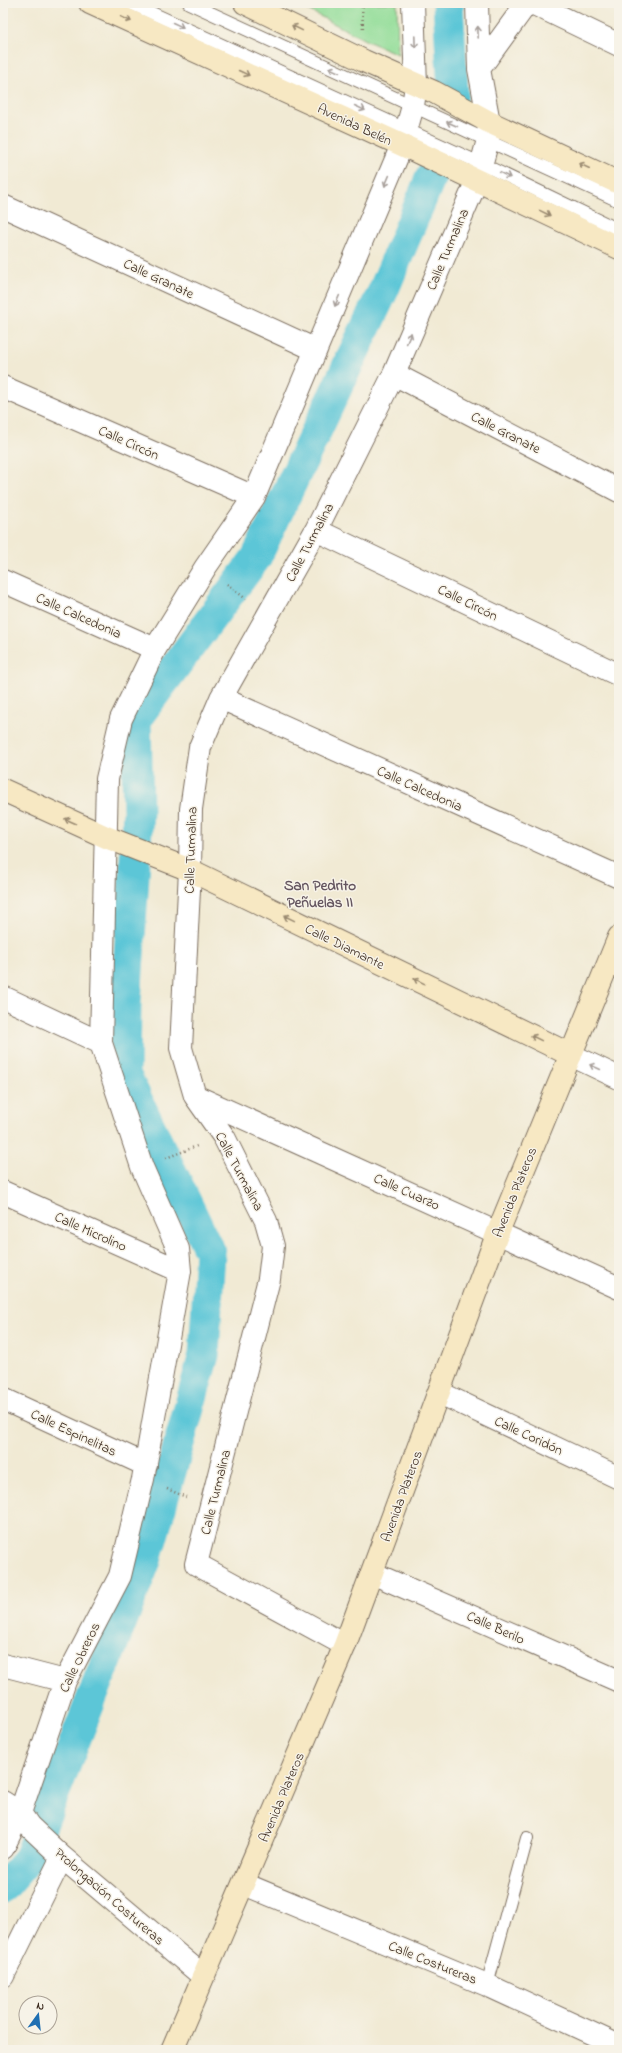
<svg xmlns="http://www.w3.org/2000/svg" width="622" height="2053" viewBox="0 0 622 2053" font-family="'Indie Flower',sans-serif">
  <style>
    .green { fill: #92dd98; stroke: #66845b }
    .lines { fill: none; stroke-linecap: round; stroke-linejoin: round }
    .canal { stroke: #5cc6d7; stroke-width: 31 }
    .lane-casing { stroke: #7b6d5e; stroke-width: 14 }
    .street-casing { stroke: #7b6d5e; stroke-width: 24 }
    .secondary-casing { stroke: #7b6d5e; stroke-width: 24 }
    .path { stroke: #7b6d5e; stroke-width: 2.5; stroke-dasharray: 1 3; stroke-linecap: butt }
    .lane { stroke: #fff; stroke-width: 12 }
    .street { stroke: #fff; stroke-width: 22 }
    .secondary { stroke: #f7e8c3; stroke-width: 22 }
    .oneway { stroke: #998970 }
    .oneway2 { stroke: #a79f9a }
    .labels { text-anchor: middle; stroke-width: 3; stroke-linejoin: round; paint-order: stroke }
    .street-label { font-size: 14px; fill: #3b2a1e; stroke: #f7f3e8 }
    .neighbourhood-label { font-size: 15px; font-weight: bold; fill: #655660; stroke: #f7f3e8 }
  </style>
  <rect width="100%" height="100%" fill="#f7f3e8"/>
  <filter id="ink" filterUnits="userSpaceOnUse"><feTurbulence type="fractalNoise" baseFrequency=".025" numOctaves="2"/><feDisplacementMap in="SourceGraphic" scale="8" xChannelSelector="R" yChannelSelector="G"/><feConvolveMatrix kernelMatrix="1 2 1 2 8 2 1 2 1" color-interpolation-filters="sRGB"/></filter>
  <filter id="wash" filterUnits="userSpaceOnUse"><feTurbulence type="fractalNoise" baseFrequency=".012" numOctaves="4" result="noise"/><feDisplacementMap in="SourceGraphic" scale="16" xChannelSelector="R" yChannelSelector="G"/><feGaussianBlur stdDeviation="0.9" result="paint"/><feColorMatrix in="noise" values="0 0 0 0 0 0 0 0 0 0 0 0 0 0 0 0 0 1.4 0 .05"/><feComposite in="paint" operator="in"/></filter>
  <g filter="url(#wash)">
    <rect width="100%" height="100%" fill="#f1ead4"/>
    <path class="green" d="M295,3H397L398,54L367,41Z"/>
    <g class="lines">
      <path class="canal" d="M448,3L453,93
        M3,1888L29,1858L146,1560L204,1355L210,1252L125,1074L126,1003L138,812L136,719L256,558L384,289L432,174"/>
    </g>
  </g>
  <g filter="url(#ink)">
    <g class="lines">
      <g class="lane-casing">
        <path id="lane" d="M130,3L482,164L619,230
          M189,3L619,201
          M487,1985L527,1838"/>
      </g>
      <g class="street-casing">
        <path id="street" d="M532,3L619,45
          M479,69L527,3
          M3,206L316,350
          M394,374L619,491
          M3,387L254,497
          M316,530L619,675
          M3,581L155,649
          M221,698L619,877
          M3,997L101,1043
          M571,1055L619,1078
          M195,1096L619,1288
          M3,1192L180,1271
          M440,1393L619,1478
          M3,1399L146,1465
          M372,1573L619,1681
          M345,1645L196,1564L269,1279L273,1246L266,1221L224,1137L195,1096L181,1048L190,870L191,809L200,747L221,698L316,530L394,374L477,180L488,140L489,122L479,69L477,3
          M3,1665L65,1681
          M3,1802L20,1813L29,1826L62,1857L203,1976
          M3,1848L20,1813L65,1681L120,1576L143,1479L180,1271L178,1249L142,1167L101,1043L107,779L121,719L155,649L205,568L254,497L402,145L413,106L416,85L413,3
          M244,1884L487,1985L619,2046
          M3,1976L62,1857"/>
      </g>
      <g class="secondary-casing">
        <path id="secondary" d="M90,3L413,150L619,248
          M245,3L364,61L434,92L489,122L619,183
          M3,790L106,837L190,870L571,1055
          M172,2050L345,1645L498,1232L619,937"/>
      </g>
      <path class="path" d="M362,3L363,31
        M227,584L246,599
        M166,1158L197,1146
        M167,1489L186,1497"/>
      <use href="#lane" class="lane"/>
      <use href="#street" class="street"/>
      <use href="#secondary" class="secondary"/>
    </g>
    <defs><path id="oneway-shaft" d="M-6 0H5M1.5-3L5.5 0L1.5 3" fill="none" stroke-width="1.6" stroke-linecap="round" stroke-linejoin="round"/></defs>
    <g class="oneway">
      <use href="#oneway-shaft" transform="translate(126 19) rotate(25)"/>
      <use href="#oneway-shaft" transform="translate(297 28) rotate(-154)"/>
      <use href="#oneway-shaft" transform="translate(244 73) rotate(25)"/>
      <use href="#oneway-shaft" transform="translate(584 166) rotate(-155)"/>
      <use href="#oneway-shaft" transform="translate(545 213) rotate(26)"/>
      <use href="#oneway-shaft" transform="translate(70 821) rotate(-156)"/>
      <use href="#oneway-shaft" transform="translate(289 918) rotate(-154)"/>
      <use href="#oneway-shaft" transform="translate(419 981) rotate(-154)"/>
      <use href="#oneway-shaft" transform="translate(536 1038) rotate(-154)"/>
    </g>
    <g class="oneway2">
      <use href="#oneway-shaft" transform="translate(178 25) rotate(25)"/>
      <use href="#oneway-shaft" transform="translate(478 32) rotate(-92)"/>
      <use href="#oneway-shaft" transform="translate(415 42) rotate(88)"/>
      <use href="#oneway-shaft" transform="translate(334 70) rotate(-155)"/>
      <use href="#oneway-shaft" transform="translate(360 108) rotate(25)"/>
      <use href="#oneway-shaft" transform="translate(452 124) rotate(-156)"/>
      <use href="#oneway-shaft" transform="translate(505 175) rotate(26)"/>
      <use href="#oneway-shaft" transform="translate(387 181) rotate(113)"/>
      <use href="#oneway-shaft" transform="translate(337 301) rotate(113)"/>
      <use href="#oneway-shaft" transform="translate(409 338) rotate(-67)"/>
      <use href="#oneway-shaft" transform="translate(595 1067) rotate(-155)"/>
    </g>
  </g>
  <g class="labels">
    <g class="street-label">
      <text transform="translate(355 124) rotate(25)" y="5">Avenida Belén</text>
      <text transform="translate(447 249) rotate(-67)" y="5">Calle Turmalina</text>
      <text transform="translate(159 278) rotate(25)" y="5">Calle Granate</text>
      <text transform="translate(506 432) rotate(27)" y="5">Calle Granate</text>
      <text transform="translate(129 442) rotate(24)" y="5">Calle Circón</text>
      <text transform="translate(309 542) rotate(-62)" y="5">Calle Turmalina</text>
      <text transform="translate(468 602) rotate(26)" y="5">Calle Circón</text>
      <text transform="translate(79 615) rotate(24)" y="5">Calle Calcedonia</text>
      <text transform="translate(420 788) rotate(24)" y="5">Calle Calcedonia</text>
      <text transform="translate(190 850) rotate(-88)" y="5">Calle Turmalina</text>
      <text transform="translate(345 946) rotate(26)" y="5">Calle Diamante</text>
      <text transform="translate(240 1171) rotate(62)" y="5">Calle Turmalina</text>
      <text transform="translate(407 1191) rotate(24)" y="5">Calle Cuarzo</text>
      <text transform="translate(514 1192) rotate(-68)" y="5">Avenida Plateros</text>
      <text transform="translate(91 1231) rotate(24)" y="5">Calle Microlino</text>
      <text transform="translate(74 1432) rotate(25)" y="5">Calle Espinelitas</text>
      <text transform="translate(529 1435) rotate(25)" y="5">Calle Coridón</text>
      <text transform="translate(215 1492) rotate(-76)" y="5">Calle Turmalina</text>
      <text transform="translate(401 1496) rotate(-70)" y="5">Avenida Plateros</text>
      <text transform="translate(496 1627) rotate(24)" y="5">Calle Berilo</text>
      <text transform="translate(79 1657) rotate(-64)" y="5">Calle Obreros</text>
      <text transform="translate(281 1797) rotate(-67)" y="5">Avenida Plateros</text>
      <text transform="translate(110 1896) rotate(41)" y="5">Prolongación Costureras</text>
      <text transform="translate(433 1962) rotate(22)" y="5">Calle Costureras</text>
    </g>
    <g class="neighbourhood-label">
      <text x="320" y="890">San Pedrito<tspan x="320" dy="17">Peñuelas II</tspan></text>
    </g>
  </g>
  <rect width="622" height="2053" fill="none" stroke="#f7f3e8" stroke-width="16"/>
  <g transform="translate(38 2015) rotate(15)"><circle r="19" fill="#f7f3e8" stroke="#aca397"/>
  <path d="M0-3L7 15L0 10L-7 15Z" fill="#1f6fb2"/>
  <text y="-6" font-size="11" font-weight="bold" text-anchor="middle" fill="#3b2a1e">N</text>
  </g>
</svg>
